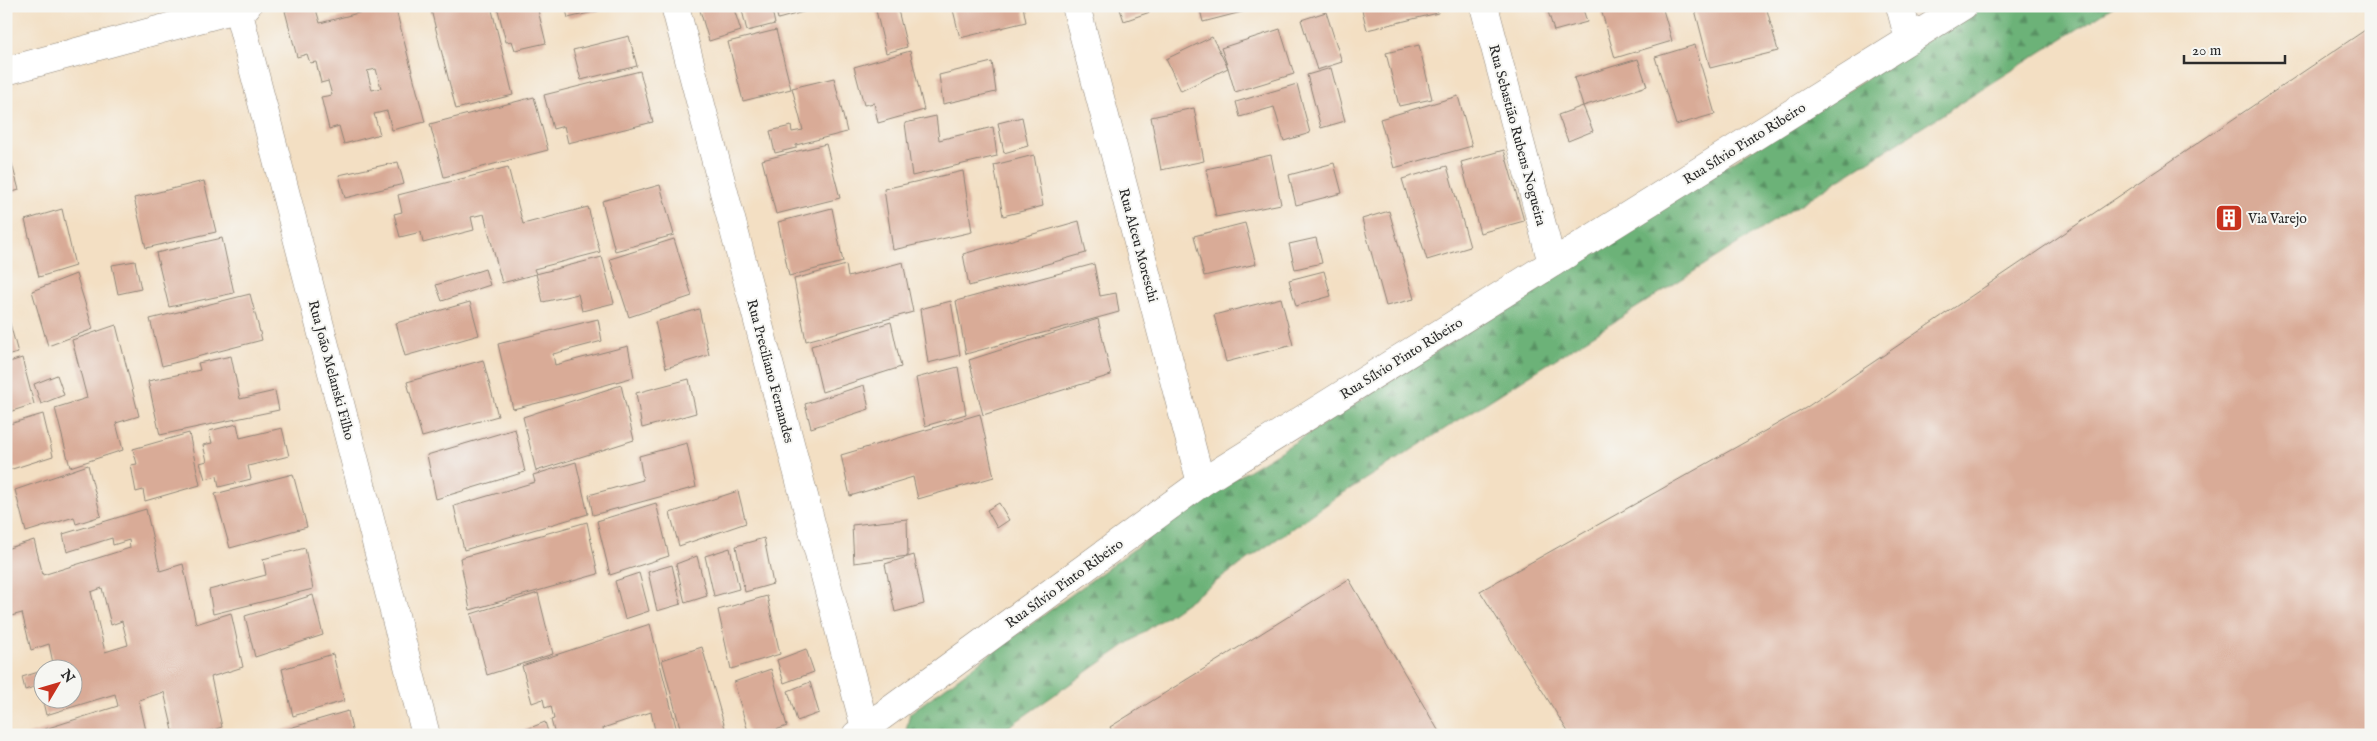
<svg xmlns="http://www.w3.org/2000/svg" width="2377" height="741" viewBox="0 0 2377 741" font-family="'IM FELL English',serif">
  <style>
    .forest { fill: url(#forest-firs); stroke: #4c6e52 }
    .building { fill: #d9ab97; fill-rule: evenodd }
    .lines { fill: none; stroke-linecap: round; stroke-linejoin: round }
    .minor-casing { stroke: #8f8577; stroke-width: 29 }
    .tertiary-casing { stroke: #8f8577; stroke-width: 29 }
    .minor { stroke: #fff; stroke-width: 28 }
    .tertiary { stroke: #fff; stroke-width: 28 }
    .labels { text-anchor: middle; stroke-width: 4; stroke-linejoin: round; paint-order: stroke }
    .street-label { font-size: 14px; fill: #2b2b2b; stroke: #f6f6f2 }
    .poi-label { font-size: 14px; fill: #2b2b2b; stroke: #f6f6f2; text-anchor: start }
  </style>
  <defs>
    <pattern id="forest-firs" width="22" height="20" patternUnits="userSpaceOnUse" patternTransform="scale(1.25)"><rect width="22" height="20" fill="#6cb278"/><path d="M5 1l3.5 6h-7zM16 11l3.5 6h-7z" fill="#599163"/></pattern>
  </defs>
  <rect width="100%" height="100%" fill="#f6f6f2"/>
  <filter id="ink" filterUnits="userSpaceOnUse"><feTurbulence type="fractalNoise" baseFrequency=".02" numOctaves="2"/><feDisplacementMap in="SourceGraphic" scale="10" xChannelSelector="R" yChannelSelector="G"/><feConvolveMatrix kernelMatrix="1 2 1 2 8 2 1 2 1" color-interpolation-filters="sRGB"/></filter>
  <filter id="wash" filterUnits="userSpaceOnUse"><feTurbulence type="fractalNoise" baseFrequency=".0096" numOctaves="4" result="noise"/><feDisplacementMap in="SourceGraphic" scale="20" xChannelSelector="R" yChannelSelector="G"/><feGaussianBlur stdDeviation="1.12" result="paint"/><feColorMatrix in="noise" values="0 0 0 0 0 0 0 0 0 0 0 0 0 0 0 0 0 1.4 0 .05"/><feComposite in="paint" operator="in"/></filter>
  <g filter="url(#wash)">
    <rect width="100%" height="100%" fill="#f3dfc3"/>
    <path class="forest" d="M1982,6H2114L1337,497L997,735H905L910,713L1205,497L1297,441L1680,195Z"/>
    <g id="blocks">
      <path class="building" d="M303,6H315L320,23L385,6H395L425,122L392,130L387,111L374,114L380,134L344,144L339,126L329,129L321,97L332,95L328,81L321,83L316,62L310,63L307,54L297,57L285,11ZM376,69L381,88L372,90L367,71Z
        M430,6H491L513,95L456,109Z
        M497,6H537L546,43L515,50L512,41L506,42Z
        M565,6H613L614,7L568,18Z
        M733,6L741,31L709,41L699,7Z
        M741,6H771L775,24L747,31Z
        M775,6H821V7L778,19Z
        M875,6H897L907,47L886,53Z
        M952,6H1023L1026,22L960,38Z
        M1119,6H1148L1150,12L1124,21Z
        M1199,6H1261V7L1203,22Z
        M1361,6H1436L1438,13L1367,30Z
        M1553,6H1582L1587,22L1554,31L1547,8Z
        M1600,6H1662L1672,41L1615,58Z
        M1694,6H1766L1778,51L1710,68Z
        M1326,12L1342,62L1317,70L1301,20Z
        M2371,26V735H1570L1480,591L1804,409Z
        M1280,29L1294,74L1235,92L1228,68L1181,91L1166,59L1212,37L1228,68L1221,48Z
        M776,30L791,89L743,101L728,42Z
        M629,36L637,66L581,80L573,50Z
        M1419,45L1432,99L1399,106L1386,53Z
        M1695,45L1715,114L1676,125L1655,57Z
        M910,51L924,110L878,123L874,103L864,105L854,67Z
        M1638,59L1647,86L1583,106L1593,131L1568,141L1558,115L1583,106L1574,78Z
        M992,62L996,92L943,104L939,75Z
        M1331,68L1345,121L1321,128L1307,75Z
        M640,71L653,122L568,143L564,126L553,129L544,95Z
        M834,78L847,132L796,145V148L775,153L770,131L791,126L792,132L803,130L792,88Z
        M1297,84L1310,133L1284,141L1274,107L1240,117L1236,102Z
        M1458,96L1472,146L1394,168L1380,119Z
        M534,97L548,150L444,177L430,124Z
        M1194,108L1204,161L1161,170L1151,117Z
        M936,116L939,140L993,127L997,156L912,176L905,123Z
        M1022,117L1028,146L1004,153L998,123Z
        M6,142L19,190L6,194Z
        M826,144L840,198L776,214L762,160Z
        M1504,150L1524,221L1480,233L1461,162Z
        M1034,155L1043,206L1003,216L994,165Z
        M1271,155L1281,204L1216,217L1206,169Z
        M398,162L404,184L345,198L339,175Z
        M1334,163L1342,193L1296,205L1289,175Z
        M1447,166L1470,247L1427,260L1402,179Z
        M508,167L523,224L588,207L600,252L534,269L536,274L502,283L484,214L471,217L474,230L423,243L421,232L400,237L394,214L402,212L398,195Z
        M963,171L972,232L893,250L884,189Z
        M204,181L216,232L146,248L134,198Z
        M660,185L674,235L615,251L602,201Z
        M832,208L843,262L789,276L778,222Z
        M62,209L75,266L39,277L25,220Z
        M1389,211L1414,299L1386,306L1362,219Z
        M1079,221L1086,253L969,286L963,254Z
        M1245,223L1256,264L1204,276L1194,236Z
        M222,238L234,293L169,307L156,253Z
        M1316,238L1322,263L1295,269L1289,244Z
        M674,239L692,296L629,317L610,259Z
        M602,257L614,303L582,311L578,294L543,302L536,274Z
        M135,261L141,289L118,294L112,265Z
        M903,262L913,312L806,341L794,279L846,265L848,277Z
        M1094,264L1100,296L1116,293L1119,312L966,354L956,301Z
        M485,269L490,285L442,301L436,285Z
        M1324,271L1331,296L1296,306L1289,280Z
        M76,274L93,329L48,346L32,291Z
        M250,294L262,340L162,366L150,319Z
        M1281,298L1293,345L1226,362L1214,315Z
        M951,301L960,355L928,363L920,309Z
        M470,302L479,335L405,356L396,323Z
        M6,309L18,353L6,356Z
        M699,309L709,355L666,368L655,322Z
        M598,319L602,341L553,354L555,365L628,346L634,377L562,397L513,409L498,344Z
        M1098,319L1111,375L983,415L969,360Z
        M891,322L901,367L822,392L811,346Z
        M116,325L139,416L116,423L123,450L70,467L55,408L87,398L72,340Z
        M231,356L240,399L275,391L279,410L160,435L148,381L200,370L198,363Z
        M22,358L34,404L6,413V363Z
        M483,360L498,416L422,437L407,382Z
        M958,367L966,414L925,426L916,378Z
        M57,375L64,395L41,404L34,384Z
        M689,379L696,413L642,428L636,393Z
        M621,385L634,440L536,471L523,417Z
        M864,385L869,409L811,428L805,404Z
        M43,414L53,456L6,471V425Z
        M980,414L994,477L918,499L913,477L850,496L841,455Z
        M237,424L240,438L282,428L289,456L248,466L251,479L219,487L217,476L205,479L200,463L207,461L203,445L212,443L209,431Z
        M515,429L525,472L436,499L427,455Z
        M189,433L200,485L145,501L143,490L136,492L131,465L137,464L133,449Z
        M687,443L696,487L593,515L589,495L643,480L639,456Z
        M576,462L588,514L464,550L454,506L535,482L533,475Z
        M88,465L101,516L76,524L74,517L26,532L15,490Z
        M293,474L307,527L230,548L215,494Z
        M738,491L746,523L679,546L670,513Z
        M656,503L669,556L610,575L597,521Z
        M999,503L1009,520L997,528L987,510Z
        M146,509L160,571L183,564L196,624L231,613L243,667L211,677L222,727L198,735H174L164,692L139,700L147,735H26L118,706L115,694L46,715L42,698H72V668H54L49,644L31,650L22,613L11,616L6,595V549L34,540L43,575L130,548L129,540L113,545L112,538L67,552L63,534ZM102,588L111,625L122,621L128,645L105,652L91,592Z
        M907,519L908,556L854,563L852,525Z
        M587,522L598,574L470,610L460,558Z
        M764,538L773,584L745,592L736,546Z
        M305,548L313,589L213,614L209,590L266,575L263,559Z
        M730,548L739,589L714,596L705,556Z
        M914,555L924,604L895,612L885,564Z
        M697,556L707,596L685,603L676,564Z
        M672,565L681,604L657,611L648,572Z
        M639,573L649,611L625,619L615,581Z
        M1349,579L1441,735H1114L1110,727Z
        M538,593L553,654L487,675L471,614Z
        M313,595L323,635L255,657L245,616Z
        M767,596L780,654L731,669L718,610Z
        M650,624L677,731L656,735L651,712L603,728L604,735H555L551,720L554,719L551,706L545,708L543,699L532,703L522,666Z
        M702,647L727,735H682L662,660Z
        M806,649L814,672L784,683L777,660Z
        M333,654L344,701L293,716L282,669Z
        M771,669L787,726L762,735H749L734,682Z
        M42,671V695L40,685L25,690L22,677Z
        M810,682L819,713L797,721L788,691Z
        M348,711L353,735H269V734Z
        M545,722L549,735H512Z"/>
    </g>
  </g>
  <g filter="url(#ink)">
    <use href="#blocks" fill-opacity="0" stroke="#8f8577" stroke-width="1"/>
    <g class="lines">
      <g class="minor-casing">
        <path id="minor" d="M675,6L865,728L869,735
          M1076,6L1201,483
          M1484,6L1552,263
          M6,71L247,6"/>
      </g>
      <g class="tertiary-casing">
        <path id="tertiary" d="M237,6L426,735
          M1900,6L1909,40
          M856,735L1201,483L1963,6"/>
      </g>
      <use href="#minor" class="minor"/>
      <use href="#tertiary" class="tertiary"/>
    </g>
  </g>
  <defs>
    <g id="building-square" transform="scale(1.4375)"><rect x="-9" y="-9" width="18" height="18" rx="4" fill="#c8321e" stroke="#f6f6f2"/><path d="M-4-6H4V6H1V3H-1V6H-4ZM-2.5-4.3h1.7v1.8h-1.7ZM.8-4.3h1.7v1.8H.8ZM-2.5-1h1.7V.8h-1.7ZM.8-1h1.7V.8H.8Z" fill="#fff"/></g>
  </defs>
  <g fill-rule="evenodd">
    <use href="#building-square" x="2229" y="218"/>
  </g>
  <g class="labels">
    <g class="street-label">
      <text transform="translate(1518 135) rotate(75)" y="5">Rua Sebastião Rubens Nogueira</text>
      <text transform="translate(1744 143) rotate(-32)" y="5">Rua Sílvio Pinto Ribeiro</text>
      <text transform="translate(1139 245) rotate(75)" y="5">Rua Alceu Moreschi</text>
      <text transform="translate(1401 358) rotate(-32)" y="5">Rua Sílvio Pinto Ribeiro</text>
      <text transform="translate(332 370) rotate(75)" y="5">Rua João Melanski Filho</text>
      <text transform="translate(771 371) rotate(75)" y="5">Rua Preciliano Fernandes</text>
      <text transform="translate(1064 583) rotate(-36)" y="5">Rua Sílvio Pinto Ribeiro</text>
    </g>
    <g class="poi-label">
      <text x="2248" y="223">Via Varejo</text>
    </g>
  </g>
  <rect width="2377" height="741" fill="none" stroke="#f6f6f2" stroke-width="25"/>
  <g transform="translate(58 684) rotate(52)"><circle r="24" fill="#f6f6f2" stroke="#a5a5a2"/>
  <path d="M0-4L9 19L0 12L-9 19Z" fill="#c8321e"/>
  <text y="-8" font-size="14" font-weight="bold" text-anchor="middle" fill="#2b2b2b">N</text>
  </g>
  <path d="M2184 55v8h101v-8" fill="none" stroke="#2b2b2b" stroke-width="2.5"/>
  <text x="2192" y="55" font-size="15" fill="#2b2b2b" stroke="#f6f6f2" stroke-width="4" paint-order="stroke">20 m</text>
</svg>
